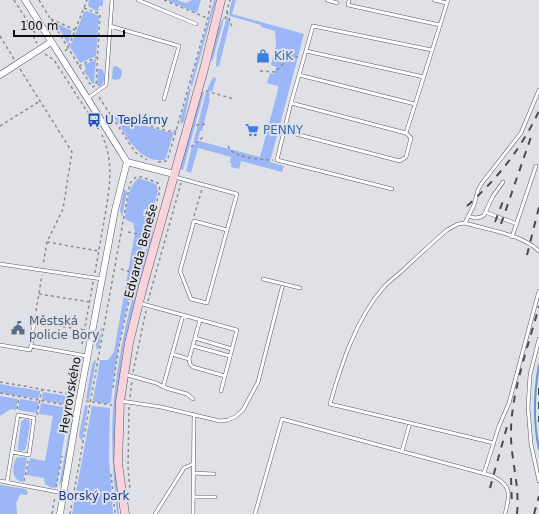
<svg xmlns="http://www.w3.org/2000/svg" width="539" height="514" viewBox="0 0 539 514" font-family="'DejaVu Sans',sans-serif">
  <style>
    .green { fill: #9bb7f7 }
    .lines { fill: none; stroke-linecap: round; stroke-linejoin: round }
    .stream { stroke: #6097de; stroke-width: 2 }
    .lane-casing { stroke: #585a5e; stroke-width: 4 }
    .street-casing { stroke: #585a5e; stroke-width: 7 }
    .secondary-casing { stroke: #585a5e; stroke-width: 9 }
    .path { stroke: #8c8d91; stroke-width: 1.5; stroke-dasharray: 3 3; stroke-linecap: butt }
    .lane { stroke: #fff; stroke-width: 3 }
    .street { stroke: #fff; stroke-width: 6 }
    .secondary { stroke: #f8d3dc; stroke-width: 8 }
    .rail { stroke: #494b4d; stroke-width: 2; stroke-dasharray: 7 7; stroke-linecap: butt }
    .labels { text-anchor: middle; stroke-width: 4; stroke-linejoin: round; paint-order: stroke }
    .shop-label { font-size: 12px; fill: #366cbe; stroke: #dfe1e6; text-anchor: start }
    .transit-label { font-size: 12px; fill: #164399; stroke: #dfe1e6; text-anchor: start }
    .street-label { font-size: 12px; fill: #0d0e0f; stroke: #dfe1e6 }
    .service-label { font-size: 12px; fill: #4e5e75; stroke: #dfe1e6; text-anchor: start }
    .park-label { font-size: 12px; fill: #1d3891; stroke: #dfe1e6 }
  </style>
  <rect width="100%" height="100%" fill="#dfe1e6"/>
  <path class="green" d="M89,0H103V6H99L98,12L88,6Z
    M167,0H177L186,3L192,0H201L197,13Z
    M214,0H216L192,86L190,85Z
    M232,0H236L232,14L304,34L270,162L284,166L282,172L241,161L239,169L231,167L232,164L230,163L231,157L198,148L191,173L186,171L192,146L199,141L260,157L278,90V86L267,83L270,73L274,74L276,67L271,65L276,46L275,31L261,27V25L230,16L229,13Z
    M87,11L99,16L96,56L80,63L70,47L84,12Z
    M227,16L230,22L219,66L216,67L217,53Z
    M223,18H224L212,63C209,50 218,30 223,18Z
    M58,24L72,31L68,44L57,25Z
    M96,59L94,84H93L84,71L86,69L84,65Z
    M116,66L121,69L122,74L120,79L116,80L112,79L113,67Z
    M98,69H102C107,75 104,83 100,87L97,85Z
    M213,77L216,78L212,92L207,90Z
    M191,88L184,121L182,124L180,121L189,89Z
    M201,91L204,92L183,170L180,169Z
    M206,92L210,93L209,98L210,99L202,131H200L198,140L193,144Z
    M114,117L167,132H174L165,160C139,164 126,135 114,117Z
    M139,178L156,184L158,191C139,261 117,330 111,402L108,404L95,402L93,400L100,360H108L114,352L135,232L133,223L125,219C127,206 127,186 139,178Z
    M124,189L127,192L122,217L120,210Z
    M155,216L152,237L128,328L122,355L119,384L115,468L119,514H117C113,475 110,437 114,398C120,336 138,276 155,216Z
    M102,327L99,348L97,350C94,343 98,332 102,327Z
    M96,360L89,400L86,399L92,365L94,361Z
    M0,384L40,391L39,399L0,393Z
    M43,392L67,396L71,398L70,403L68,405L42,400Z
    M0,396L18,399L16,410L11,409L0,416Z
    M20,399L39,402L37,413L18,410Z
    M41,403L68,408L69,410L56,487L52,488L45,484L44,478L26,475L30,458L45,461L53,416L39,414Z
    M85,405L88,406L82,442L79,436Z
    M92,406L110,408L109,458L113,514H72Z
    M72,417H74L63,480L59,485Z
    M24,419L29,420L30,424L26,448L25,450L22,451L18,450V447L21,422Z
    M21,457L27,458L23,482C11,479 12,468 16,458Z
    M0,485L26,489L28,493L27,495L20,494L17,502H16L17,514H0Z"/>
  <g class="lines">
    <path class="stream" d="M539,365C534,393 533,421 539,449"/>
    <g class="lane-casing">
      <path id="lane" d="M138,0L196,24
        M327,0L337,3
        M349,0L348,5L440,25
        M434,0L447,3
        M110,26L179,46L164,99
        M432,50L313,26L291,103L406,133L448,0
        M306,51L424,77
        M299,75L415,104
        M88,98L106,85L112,0
        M291,103L284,131L400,161L406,157L411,138L406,133
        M284,131L277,160L392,189
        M175,177L237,194L207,303L191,299L180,271L194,221L227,230
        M485,212L517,224
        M468,216L475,218L481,217L484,215L493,196L503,182
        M465,223L474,205L478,190L482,183L521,133L539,90
        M512,237L536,166
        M0,264L102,279
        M263,279L300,288
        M139,303L237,330L221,391
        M200,320L189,359L190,364L193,367L225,376
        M195,338L232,349
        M539,339L530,375L528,407L531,444L539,481
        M0,345L30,350L31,346L87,356
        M31,346L34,322
        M193,346L230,356
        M172,354L189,359
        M124,374L156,383L166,388L187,394L193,399
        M163,387L183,315
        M121,401L161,407L220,421L228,420L235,417L243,410L258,382L283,284
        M494,443L330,404C341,365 356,319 383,288C389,281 397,276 404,269C418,256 432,243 447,230L458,224L465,223C488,230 521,234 539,251
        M402,451L410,423
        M193,473L214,474
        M484,473L499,426L509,403L539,291
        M0,481L63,493
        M7,482L18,415L34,418L29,455L12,452
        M193,497H215
        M155,514L184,468L193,464
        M193,514L194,415
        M255,514L282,419L493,476C512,486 510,495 505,514"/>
    </g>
    <g class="street-casing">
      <path id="street" d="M25,0C59,54 94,108 127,162L174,174
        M0,75L51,42
        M60,514L78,407L115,210L127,162"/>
    </g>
    <g class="secondary-casing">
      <path id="secondary" d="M125,514L118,463L120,401L129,343L143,286L204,69L221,0"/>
    </g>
    <path class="path" d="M14,0L35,33L34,39L37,43
      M39,0L92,87L95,86
      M164,0L207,18
      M84,8L100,14L96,86
      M227,12L232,27
      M51,19L75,30
      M225,19L230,0
      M0,36L14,59
      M65,51L68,48L87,0
      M45,54L54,60L99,130
      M79,66L97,57
      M20,69L72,152L63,209L47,242L43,265
      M260,71L275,72L291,56L298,57
      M206,91L234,99
      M99,97L135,152L147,160
      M110,115L168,131H176
      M196,125L207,124
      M0,126L40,101
      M228,146C229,148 230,150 232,151C239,158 263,160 273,160
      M191,147L203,137
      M158,162L167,161L176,131L208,18L211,0
      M194,216L202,189
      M128,232L147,236
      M47,242L98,251
      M121,269L137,274
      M95,273C98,255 101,238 104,221C109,192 115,163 102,135
      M39,294L90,302
      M148,301L181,183
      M35,317L42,275
      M39,323L85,330
      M82,344L93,282
      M133,372L146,311
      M0,382L75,395
      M0,393L71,406
      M130,397L132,381
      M86,401L112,405
      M129,407L128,467L130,491
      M17,409L19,397
      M37,415L42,389
      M111,474L115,514
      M24,481L28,461
      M56,487L62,456
      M52,514L55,497
      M70,514L130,183L136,177H142L158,183L160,190C142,255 120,321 113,388"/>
    <use href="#lane" class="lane"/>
    <use href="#street" class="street"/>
    <use href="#secondary" class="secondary"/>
    <path class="rail" d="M467,206C498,178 521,149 539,111
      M495,222L505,196
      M501,224L532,134
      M527,255L539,207
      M539,388V422
      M511,478L512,506
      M490,488L508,423
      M517,514C520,483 510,458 511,429C512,390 529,344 539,306
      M534,514L539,496"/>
  </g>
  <defs>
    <g id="shop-bare" transform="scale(1.08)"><path d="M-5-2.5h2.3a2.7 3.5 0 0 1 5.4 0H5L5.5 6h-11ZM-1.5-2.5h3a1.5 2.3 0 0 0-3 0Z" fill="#3f7fe0" stroke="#dfe1e6" stroke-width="2.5" paint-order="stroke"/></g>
    <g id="bus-bare" transform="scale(1.08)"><path d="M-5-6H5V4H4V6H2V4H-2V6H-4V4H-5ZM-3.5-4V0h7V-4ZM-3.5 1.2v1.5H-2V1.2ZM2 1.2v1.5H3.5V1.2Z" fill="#1a4fb4" stroke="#dfe1e6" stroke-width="2.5" paint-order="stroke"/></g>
    <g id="supermarket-bare" transform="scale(1.08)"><path d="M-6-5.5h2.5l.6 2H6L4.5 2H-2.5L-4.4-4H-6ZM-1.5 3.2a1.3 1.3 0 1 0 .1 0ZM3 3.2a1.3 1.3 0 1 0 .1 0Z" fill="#3f7fe0" stroke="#dfe1e6" stroke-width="2.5" paint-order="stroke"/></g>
    <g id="civic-bare" transform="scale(1.08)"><path d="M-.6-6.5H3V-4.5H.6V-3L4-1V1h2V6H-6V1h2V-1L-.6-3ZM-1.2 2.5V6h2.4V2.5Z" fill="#5c6f8a" stroke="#dfe1e6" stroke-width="2.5" paint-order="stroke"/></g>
  </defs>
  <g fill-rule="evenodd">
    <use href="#shop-bare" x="263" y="56"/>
    <use href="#bus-bare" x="94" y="120"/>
    <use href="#supermarket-bare" x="252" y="130"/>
    <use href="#civic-bare" x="18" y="328"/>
  </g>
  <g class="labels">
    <g class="shop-label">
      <text x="274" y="60">KiK</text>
      <text x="263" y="134">PENNY</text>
    </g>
    <g class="transit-label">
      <text x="105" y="124">U Teplárny</text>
    </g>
    <g class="street-label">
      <text transform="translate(141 251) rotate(-75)" y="4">Edvarda Beneše</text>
      <text transform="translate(70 395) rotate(-80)" y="4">Heyrovského</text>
    </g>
    <g class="service-label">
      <text x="29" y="325">Městská<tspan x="29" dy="14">policie Bory</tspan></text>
    </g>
    <g class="park-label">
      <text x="94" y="500">Borský park</text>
    </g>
  </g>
  <path d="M14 30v6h110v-6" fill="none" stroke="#0d0e0f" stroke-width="2"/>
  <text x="20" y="30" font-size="12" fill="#0d0e0f" stroke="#dfe1e6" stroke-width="3" paint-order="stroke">100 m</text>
</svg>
